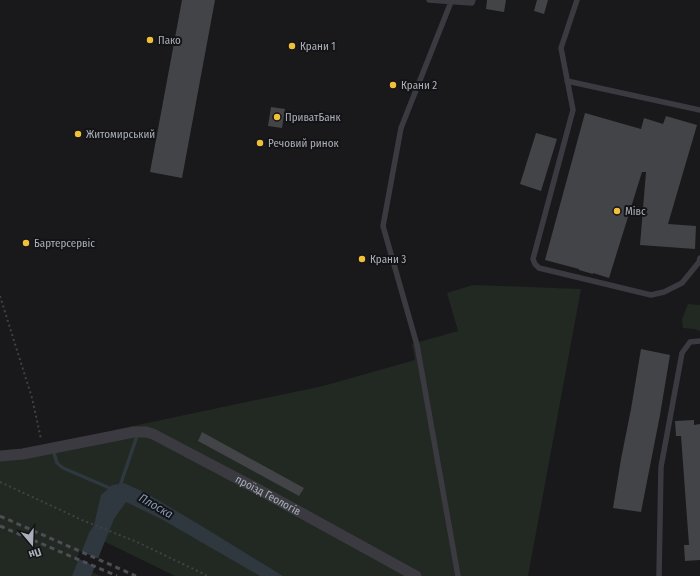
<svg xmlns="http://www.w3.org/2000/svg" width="700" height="576" viewBox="0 0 700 576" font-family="'Fira Sans Condensed',sans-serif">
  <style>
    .green { fill: #212922 }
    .water { fill: #2f373f }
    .pier { fill: #19191b }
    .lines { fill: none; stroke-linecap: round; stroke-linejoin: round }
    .stream { stroke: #2f373f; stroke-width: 3.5 }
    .building { fill: #434448 }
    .path { stroke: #404147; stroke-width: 2; stroke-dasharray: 2 3; stroke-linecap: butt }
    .lane { stroke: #3a3a40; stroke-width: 5.5 }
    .street { stroke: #3a3a40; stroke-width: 11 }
    .rail { stroke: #4d4e55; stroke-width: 3; stroke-dasharray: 5 4; stroke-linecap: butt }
    .poi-dot { fill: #f0c03b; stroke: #141416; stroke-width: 1.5 }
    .labels { text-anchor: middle; stroke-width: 4; stroke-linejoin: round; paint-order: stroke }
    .poi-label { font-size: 11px; fill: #abafba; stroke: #141416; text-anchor: start }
    .street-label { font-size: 11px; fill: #abafba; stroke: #141416 }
    .water-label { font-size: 12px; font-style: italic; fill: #839ab5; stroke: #141416 }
  </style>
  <rect width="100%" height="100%" fill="#19191b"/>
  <path class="green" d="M473,285L581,289L528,576H175L89,534L92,572L101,576H0V456L116,435L114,430L323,386L415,360L412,344L458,331L447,293Z
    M688,304L700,305V331L694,329L683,328L682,319Z"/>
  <path class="water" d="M124,483L146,493L200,525L283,576H260L163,520L126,502L114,519L91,576H72L89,533L94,525L101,495L112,485Z"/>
  <path class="pier" d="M80,551L99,559L96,567L77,558Z"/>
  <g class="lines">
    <path class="stream" d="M54,453L57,463L63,468L112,489
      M120,486L137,436"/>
  </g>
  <path class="building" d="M182,0H215L182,178L150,172Z
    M487,0H506L504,12L486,9Z
    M537,0H548L544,14L534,11Z
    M271,107L285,109L282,128L268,126Z
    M585,113L641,129L644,118L663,124L666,116L697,125L668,224L696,226L695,249L640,245L646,172H642L609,278L593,273V274L579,270V269L545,260Z
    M536,133L557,139L541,191L520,184Z
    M641,349L670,355L660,415L641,512L613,508L621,459L631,409Z
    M694,420V425L700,424V560L685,561L684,545H689L681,436H676L675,421Z
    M202,432L304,488L299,496L198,441Z"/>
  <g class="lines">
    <path class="path" d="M0,296L32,398L41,439
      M0,482L82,520L137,542L208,576"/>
    <path class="lane" d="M429,0L472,3L473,0
      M577,0L561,48L573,110L533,259L535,264L539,268L651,295L664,292L682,283L699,262L700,258
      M451,2L401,128L383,226L417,345L458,576
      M567,81L700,110
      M659,576L661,467L682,353L690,342L700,341"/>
    <path class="street" id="s1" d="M0,456L23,454L134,432H146L153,434L267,494L416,576"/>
    <path class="rail" d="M0,516L136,576
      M0,526L117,576"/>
  </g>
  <g class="poi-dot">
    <circle cx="150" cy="40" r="4"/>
    <circle cx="292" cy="46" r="4"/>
    <circle cx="393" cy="85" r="4"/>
    <circle cx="277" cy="117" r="4"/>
    <circle cx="78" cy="134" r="4"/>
    <circle cx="260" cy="143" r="4"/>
    <circle cx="617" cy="211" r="4"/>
    <circle cx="26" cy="243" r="4"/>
    <circle cx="362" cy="259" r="4"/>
  </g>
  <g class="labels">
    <g class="poi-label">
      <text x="158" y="44">Пако</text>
      <text x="300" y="50">Крани 1</text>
      <text x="401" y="89">Крани 2</text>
      <text x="285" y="121">ПриватБанк</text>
      <text x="86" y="138">Житомирський</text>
      <text x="268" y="147">Речовий ринок</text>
      <text x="625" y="215">Мівс</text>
      <text x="34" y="247">Бартерсервіс</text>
      <text x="370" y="263">Крани 3</text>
    </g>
    <g class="street-label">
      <text dy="4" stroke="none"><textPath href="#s1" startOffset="286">проїзд Геологів</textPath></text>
    </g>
    <g class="water-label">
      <text transform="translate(156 506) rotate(30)" y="4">Плоска</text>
    </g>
  </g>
  <g transform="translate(32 544) rotate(161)" stroke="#141416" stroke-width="3" paint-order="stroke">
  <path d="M0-3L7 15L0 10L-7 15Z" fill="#abafba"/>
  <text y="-6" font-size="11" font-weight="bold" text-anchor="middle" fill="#abafba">Пн</text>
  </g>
</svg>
